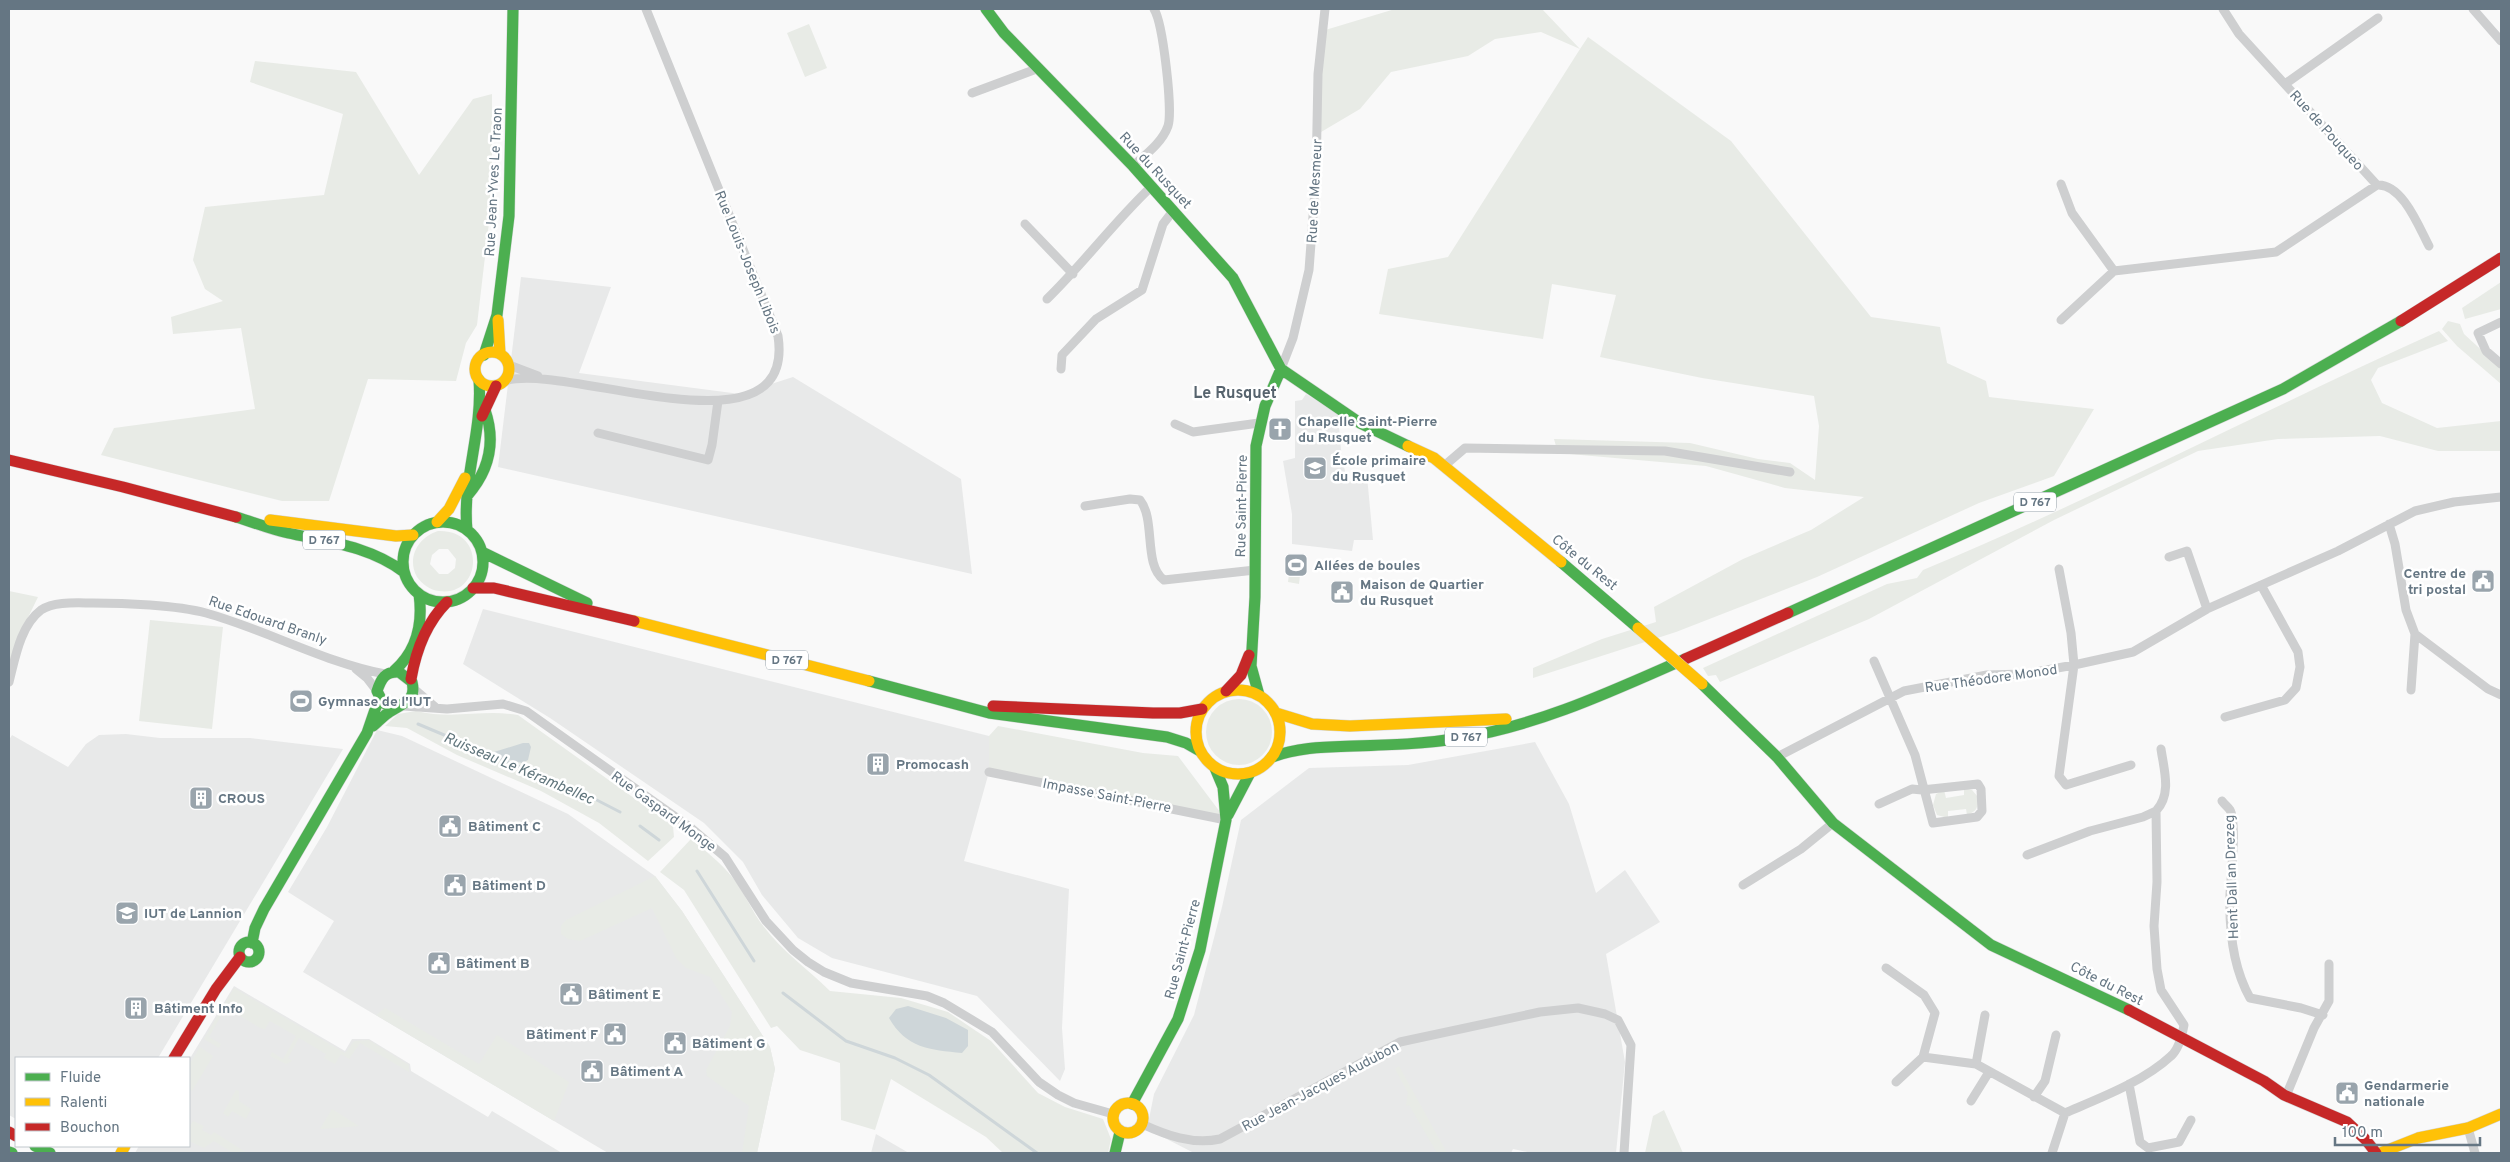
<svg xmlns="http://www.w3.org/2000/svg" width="2510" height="1162" viewBox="0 0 2510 1162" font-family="Overpass,sans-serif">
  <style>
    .built { fill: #e8e9e9 }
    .green { fill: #e8ebe6; fill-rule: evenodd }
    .water { fill: #ced6d9 }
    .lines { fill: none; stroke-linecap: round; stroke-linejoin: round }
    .stream { stroke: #ced6d9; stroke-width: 3 }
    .fast-casing { stroke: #d5d6d7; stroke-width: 12 }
    .slow-casing { stroke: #d5d6d7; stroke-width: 12 }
    .jam-casing { stroke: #d5d6d7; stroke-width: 12 }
    .street { stroke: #cecfd0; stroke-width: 9 }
    .fast { stroke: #4caf50; stroke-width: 11 }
    .slow { stroke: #ffc107; stroke-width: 11 }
    .jam { stroke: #c62828; stroke-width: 11 }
    .slow-bridge-casing { stroke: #d5d6d7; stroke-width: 12; stroke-linecap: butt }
    .slow-bridge { stroke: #ffc107; stroke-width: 11 }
    .labels { text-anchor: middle; stroke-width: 5; stroke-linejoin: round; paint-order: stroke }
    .shield { fill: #fff; stroke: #939fa8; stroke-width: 1 }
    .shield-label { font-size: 12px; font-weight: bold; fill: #657683 }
    .street-label { font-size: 14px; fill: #657683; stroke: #fff }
    .poi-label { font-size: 14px; font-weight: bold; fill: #657683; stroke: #fff; text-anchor: start }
    .water-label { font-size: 15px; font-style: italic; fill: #60757c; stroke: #fff }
    .quarter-label { font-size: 16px; font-weight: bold; fill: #57646e; stroke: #fff }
  </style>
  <rect width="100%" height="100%" fill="#f9f9f9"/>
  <path class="built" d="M521,277L611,287L579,373L740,394L793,377L961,479L972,574L498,467Z
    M1306,394L1338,414L1341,450L1347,482L1367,476L1373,540H1354L1352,551L1292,544V514L1283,461L1295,458V401L1302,400Z
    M483,609L989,736V772L964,861L1069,889L1062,1028L1065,1069L1060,1081L977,996L832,958L798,938L762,895L743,862L704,823L550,718L463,664Z
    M377,730L402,736L568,814L655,876L682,911L770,1047L775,1069L757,1153H608L303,972L334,921L288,892L327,827Z
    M126,734L160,738H250L343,749L158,1058H16V1119L9,1115V740L12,735L68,767L86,744L99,735Z
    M1535,742L1569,804L1596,893L1625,870L1660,922L1606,954L1625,1062L1616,1153H1532L1513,1149L1511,1153H1194L1147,1129L1154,1094L1194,1015L1222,907L1241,820L1309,768L1408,765Z
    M234,986L345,1051L352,1039H369L410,1064L411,1071L488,1117L492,1111L562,1153H135L139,1146H189V1060Z
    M876,1134L909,1153H871Z"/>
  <path class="green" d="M1395,9H1542L1580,49L1588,37L1731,141L1871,317L1940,327L1947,363L1986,381L1989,397L2094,409L2054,476L1979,503L1817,577L1676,632L1533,678V668L1602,639L1656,622L1654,607L1743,559L1811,530L1864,497L1785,488L1706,466L1558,453L1554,439L1690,443L1758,459L1790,463L1815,480L1819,426L1814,396L1702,378L1600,357L1616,295L1552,284L1543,339L1379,314L1388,269L1448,257L1580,49L1541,32L1495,39L1468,56L1391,72L1360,109L1316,135L1322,31Z
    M809,24L827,68L805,77L787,33Z
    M255,61L356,72L419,175L473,99L492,94V197L477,325L466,343L456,381L368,379L329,501H282L101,455L114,428L255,409L241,328L173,334L171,317L223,301L205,289L193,260L205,207L324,195L343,114L250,82Z
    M2501,282V309L2465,319L2462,308Z
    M2448,321L2460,324L2464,334L2501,368V384L2457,346L2442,329Z
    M2439,331L2448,341L2378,368L2371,380L2382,403L2437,428L2501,421V451H2438L2380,436L2278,439L2198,451L2054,520L1869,619L1720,682L1716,675L1708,676L1703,668L1887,584L1917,578L1923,570C2098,497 2266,409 2439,331Z
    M438,531C488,529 481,598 439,591C430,590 422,584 417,577C406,557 419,537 438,531ZM439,549H448L456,559L455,568L448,574H439L430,564L432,555Z
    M1291,557L1302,559L1299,584L1288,582Z
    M9,591L38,597L18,638L9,667Z
    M150,620L223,627L212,729L139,721Z
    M1206 732a33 33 0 1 1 66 0a33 33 0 1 1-66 0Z
    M416,711C454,720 482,709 518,715L673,826L674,837L648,861L599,823L541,791L457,755L407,728L385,726L398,714Z
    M998,726L1143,753L1178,756L1226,820L989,772V736Z
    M1964,788L1972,790L1978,797C1978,808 1977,811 1967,815L1966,809L1948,811V818L1937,815L1933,805L1936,794L1944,790L1946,798L1964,795Z
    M691,839C706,851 721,863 733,878C745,893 752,912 764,927C783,952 808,969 830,991L901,998L948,1012L991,1041L1038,1093L1065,1107L1103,1119L1111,1139L1108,1153H1003L986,1137L891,1079L875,1130L841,1120L840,1063L800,1050L777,1026L771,1028L684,890L660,872Z
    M655,876L682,911L770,1047L775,1069L757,1153H742L749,1106L707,1076L706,1070L730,1026L732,1012L710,977L686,968L676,958L652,908L580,941L568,939L561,934V926L566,920Z
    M234,988L345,1053L354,1041L369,1040L409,1065V1072L360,1043L349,1059L341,1054L335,1064L324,1058L326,1054L299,1038L288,1058L292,1061L286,1064L270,1056L272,1052L283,1059L296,1036L270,1021L265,1029L260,1028L226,1007L209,1037L221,1044L219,1048L204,1039Z
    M385,1008L479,1064L497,1035L569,1082L554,1121L376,1015Z
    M200,1047L213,1056L192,1091L189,1089V1065Z
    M1399,1066L1447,1153H1437L1409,1105L1406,1106L1408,1093L1395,1069Z
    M236,1090L239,1091V1101L251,1109L246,1119L232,1111L228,1117L223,1113Z
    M332,1109L359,1126L320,1129Z
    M1664,1110L1683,1153H1645L1653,1116Z
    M193,1121L204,1126L202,1130L211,1135L214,1132L247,1153H233L214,1141L204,1148L189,1141V1127Z"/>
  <path class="water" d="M523,743H529L531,747L528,760L522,763L499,757V754L494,752Z
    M908,1006L946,1018L968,1030V1046L962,1053C930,1050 906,1048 889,1018L896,1009Z"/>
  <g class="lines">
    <path class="stream" d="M418,724L589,796L620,812
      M640,826L659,840
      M697,871L754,961
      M783,993L846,1041L895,1058L929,1075L1037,1153"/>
    <g class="fast-casing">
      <path id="fast" d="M986,9L1004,33L1133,166L1233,278L1281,369L1360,423L1408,446
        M484,355L497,315L509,216L513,9
        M467,496C489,471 496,442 485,410
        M236,517C253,522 270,529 288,533C329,542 369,546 404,572
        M403 562a40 40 0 1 1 80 0a40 40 0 1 1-80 0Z
        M467,530C462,479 483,431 479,380
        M482,552L587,603
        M1561,562L1638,628
        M1788,613L2283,389L2401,321
        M394,671C417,651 423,623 419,594
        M869,681L989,713L1167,737L1186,743L1200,751
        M1702,684L1777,757L1833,823L1991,945L2129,1010
        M1259,695L1251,666L1255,597L1256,446L1265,406L1281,369
        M373,726C378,722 383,716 388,713C402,703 417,702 412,682L399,672C385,671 381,679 377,691L383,703L395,708
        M1272,757C1299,747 1326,747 1354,746C1390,745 1425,744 1460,738C1540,725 1612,691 1685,659
        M1228,815L1250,773
        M239 952a10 10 0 1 1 20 0a10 10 0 1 1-20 0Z
        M252,943L255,928L264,909L367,733L379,698
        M1132,1104L1178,1019L1200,950L1226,820L1223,787L1215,768
        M35,1146L50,1153
        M9,1152L12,1153
        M1115,1153L1120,1132"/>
    </g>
    <g class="slow-casing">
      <path id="slow" d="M498,320L500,354
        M475 369a17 17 0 1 1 34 0a17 17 0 1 1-34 0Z
        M1408,446L1434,458L1561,562
        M270,520L396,536L413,535
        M437,522L449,509L465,478
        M634,621L869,681
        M1196 732a42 42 0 1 1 84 0a42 42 0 1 1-84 0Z
        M1276,713L1312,724L1350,726L1506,719
        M1113 1118a15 15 0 1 1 30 0a15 15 0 1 1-30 0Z
        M121,1153L125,1146
        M2380,1153L2418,1138L2468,1128L2501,1114"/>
    </g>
    <g class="jam-casing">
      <path id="jam" d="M2401,321L2501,258
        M482,416L496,386
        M9,460L123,487L236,517
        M473,588H494L634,621
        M1685,659L1788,613
        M411,679C416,650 426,623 447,602
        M1226,691L1241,675L1249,655
        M993,706L1153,713H1180L1202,709
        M2129,1010L2264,1081L2284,1095L2347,1122L2366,1140L2376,1153
        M174,1058L216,989L240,957
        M9,1132L16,1136"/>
    </g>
    <path class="street" d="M2223,9L2239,34L2377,185C2402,183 2419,227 2429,246
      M2473,9L2501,41
      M2285,84L2378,18
      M972,93L1039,68
      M1133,166C1145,155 1162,143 1168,126C1173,111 1163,23 1154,9
      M2061,184L2072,213L2114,271
      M1025,224L1073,274
      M1047,299C1084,263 1114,222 1151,187
      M2061,320L2114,271L2276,252L2377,185
      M2501,322L2478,333L2486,351L2501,364
      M509,365L538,376
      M1061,369L1062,355L1096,319L1142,290L1163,224L1173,211
      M1281,369L1293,338L1309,270L1316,176L1318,74L1325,9
      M505,381C565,361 797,462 778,336L646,9
      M1175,424L1193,432L1259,423
      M598,433L708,460L712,445L718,401
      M1444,466L1465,448L1665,451L1790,472
      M1085,506L1130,499L1140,500C1156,520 1143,565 1164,580L1255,570
      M2389,524L2395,544L2406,610L2415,634L2411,690
      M2169,557L2187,551L2207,609
      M2059,569L2071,633L2074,665L2059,776L2066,785L2131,765
      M2415,634L2488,689L2501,695
      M1874,661L1915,755L1933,823L1977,817L1982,811L1981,789L1978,784L1922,790L1912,789L1879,804
      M356,669L367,678L377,691
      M9,682C15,659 20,626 41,610C55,601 77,603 93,603C124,603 176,605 206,613C267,630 323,662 385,674
      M414,689L435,707
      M404,706L447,709L503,704L526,711L691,828L725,857L766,921L793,950L808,962L824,972L851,983L927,996L944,1003L992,1032L1039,1082L1058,1095L1074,1103L1113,1114
      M2225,717L2285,700L2296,688L2300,667L2298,652L2261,585
      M1777,757L1904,691L1987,675L2024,674L2074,665L2133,652L2207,609L2338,551L2415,511L2454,502L2501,497
      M989,772L1226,820
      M2222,801C2224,804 2228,807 2230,810C2237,822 2231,877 2230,894C2229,928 2233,968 2250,998L2301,1008L2323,1015
      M2027,855L2090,831L2143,817L2156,811
      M1743,885L1801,849L1833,823
      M1886,968L1924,995L1935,1013L1923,1057
      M1976,1064L1985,1015
      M1896,1082L1923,1057L1976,1064L2065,1113C2100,1098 2143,1082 2171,1056C2179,1049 2182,1036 2184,1025L2161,990L2157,969L2154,926L2157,882L2156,811C2172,794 2164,770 2161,749
      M2129,1084L2140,1142L2148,1148L2179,1142L2191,1120
      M2286,1096L2314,1028L2329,1001V964
      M2034,1097L2045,1081L2056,1035
      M1971,1101L1989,1072
      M1142,1124C1166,1135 1192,1145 1220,1139L1400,1042L1540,1012L1578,1008L1605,1014L1618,1020L1631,1045L1624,1153
      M2468,1128L2475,1153
      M2052,1153L2065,1113"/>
    <use href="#fast" class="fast"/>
    <use href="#slow" class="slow"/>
    <use href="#jam" class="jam"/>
    <g class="slow-bridge-casing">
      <path id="slow-bridge" d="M1638,628L1702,684"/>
    </g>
    <use href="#slow-bridge" class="slow-bridge"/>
  </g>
  <defs>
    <g id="church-square" transform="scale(1.25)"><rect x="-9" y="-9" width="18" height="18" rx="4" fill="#99a4ac" stroke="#fff"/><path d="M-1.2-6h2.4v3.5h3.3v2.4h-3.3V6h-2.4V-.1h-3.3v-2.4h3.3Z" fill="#fff"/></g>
    <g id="school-square" transform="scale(1.25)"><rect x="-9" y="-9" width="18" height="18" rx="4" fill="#99a4ac" stroke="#fff"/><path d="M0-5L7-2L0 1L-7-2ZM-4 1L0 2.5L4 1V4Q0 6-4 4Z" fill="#fff"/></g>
    <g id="stadium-square" transform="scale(1.25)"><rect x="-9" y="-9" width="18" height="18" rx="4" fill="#99a4ac" stroke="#fff"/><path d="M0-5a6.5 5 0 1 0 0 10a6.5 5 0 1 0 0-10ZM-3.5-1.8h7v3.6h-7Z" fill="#fff"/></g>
    <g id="civic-square" transform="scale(1.25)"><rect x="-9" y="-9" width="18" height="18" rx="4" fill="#99a4ac" stroke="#fff"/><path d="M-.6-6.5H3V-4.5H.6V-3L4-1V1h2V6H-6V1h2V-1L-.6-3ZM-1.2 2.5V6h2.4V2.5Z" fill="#fff"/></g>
    <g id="building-square" transform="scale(1.25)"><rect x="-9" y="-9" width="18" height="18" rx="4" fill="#99a4ac" stroke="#fff"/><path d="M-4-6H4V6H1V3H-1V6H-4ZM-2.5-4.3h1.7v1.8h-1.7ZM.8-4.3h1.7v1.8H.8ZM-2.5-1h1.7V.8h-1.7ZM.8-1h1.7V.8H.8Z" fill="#fff"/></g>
    <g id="university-square" transform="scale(1.25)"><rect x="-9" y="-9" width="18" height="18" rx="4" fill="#99a4ac" stroke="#fff"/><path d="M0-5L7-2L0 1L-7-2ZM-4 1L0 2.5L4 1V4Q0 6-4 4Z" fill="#fff"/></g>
  </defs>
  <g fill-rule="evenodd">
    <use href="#church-square" x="1280" y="429"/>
    <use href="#school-square" x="1315" y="468"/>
    <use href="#stadium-square" x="1296" y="565"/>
    <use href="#civic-square" x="2483" y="581"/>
    <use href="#civic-square" x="1342" y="592"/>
    <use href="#stadium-square" x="301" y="701"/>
    <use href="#building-square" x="878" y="764"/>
    <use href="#building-square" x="201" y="798"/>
    <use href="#civic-square" x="450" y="826"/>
    <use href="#civic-square" x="455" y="885"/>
    <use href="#university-square" x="127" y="913"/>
    <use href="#civic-square" x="439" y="963"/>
    <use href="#civic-square" x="571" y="994"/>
    <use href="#building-square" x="136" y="1008"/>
    <use href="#civic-square" x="615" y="1034"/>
    <use href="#civic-square" x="675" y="1043"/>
    <use href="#civic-square" x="592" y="1071"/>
    <use href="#civic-square" x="2347" y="1093"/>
  </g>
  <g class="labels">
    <g class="shield">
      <rect x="2014" y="492.5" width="42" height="19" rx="4"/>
      <rect x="303" y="530.5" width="42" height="19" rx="4"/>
      <rect x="766" y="650.5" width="42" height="19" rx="4"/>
      <rect x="1445" y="727.5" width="42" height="19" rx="4"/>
    </g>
    <g class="shield-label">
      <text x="2035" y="506">D 767</text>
      <text x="324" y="544">D 767</text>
      <text x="787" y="664">D 767</text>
      <text x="1466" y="741">D 767</text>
    </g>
    <g class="street-label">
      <text transform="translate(2327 130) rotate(48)" y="5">Rue de Pouqueo</text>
      <text transform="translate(1156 170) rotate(47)" y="5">Rue du Rusquet</text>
      <text transform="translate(493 182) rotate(-87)" y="5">Rue Jean-Yves Le Traon</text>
      <text transform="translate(1314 191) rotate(-87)" y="5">Rue de Mesmeur</text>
      <text transform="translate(748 262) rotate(68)" y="5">Rue Louis-Joseph Libois</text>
      <text transform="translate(1241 506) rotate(-89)" y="5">Rue Saint-Pierre</text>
      <text transform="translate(1585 562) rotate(39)" y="5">Côte du Rest</text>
      <text transform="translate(268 620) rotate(19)" y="5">Rue Edouard Branly</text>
      <text transform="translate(1991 678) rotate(-8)" y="5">Rue Théodore Monod</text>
      <text transform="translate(1107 795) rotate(11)" y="5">Impasse Saint-Pierre</text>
      <text transform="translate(664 811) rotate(36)" y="5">Rue Gaspard Monge</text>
      <text transform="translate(2231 877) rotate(-92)" y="5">Hent Dall an Drezeg</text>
      <text transform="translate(1182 949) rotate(-75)" y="5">Rue Saint-Pierre</text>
      <text transform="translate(2107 983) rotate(27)" y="5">Côte du Rest</text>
      <text transform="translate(1320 1086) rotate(-28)" y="5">Rue Jean-Jacques Audubon</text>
    </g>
    <g class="poi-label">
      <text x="1298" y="426">Chapelle Saint-Pierre<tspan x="1298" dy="16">du Rusquet</tspan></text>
      <text x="1332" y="465">École primaire<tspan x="1332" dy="16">du Rusquet</tspan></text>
      <text x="1314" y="570">Allées de boules</text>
      <text x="2466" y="578" text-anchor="end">Centre de<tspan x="2466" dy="16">tri postal</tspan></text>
      <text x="1360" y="589">Maison de Quartier<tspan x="1360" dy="16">du Rusquet</tspan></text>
      <text x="318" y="706">Gymnase de l'IUT</text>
      <text x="896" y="769">Promocash</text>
      <text x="218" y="803">CROUS</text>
      <text x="468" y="831">Bâtiment C</text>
      <text x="472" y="890">Bâtiment D</text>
      <text x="144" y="918">IUT de Lannion</text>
      <text x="456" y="968">Bâtiment B</text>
      <text x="588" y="999">Bâtiment E</text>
      <text x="154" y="1013">Bâtiment Info</text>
      <text x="598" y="1039" text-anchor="end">Bâtiment F</text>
      <text x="692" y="1048">Bâtiment G</text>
      <text x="610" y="1076">Bâtiment A</text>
      <text x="2364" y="1090">Gendarmerie<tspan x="2364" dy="16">nationale</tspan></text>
    </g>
    <g class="water-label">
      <text transform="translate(519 768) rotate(23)" y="5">Ruisseau Le Kérambellec</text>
    </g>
    <g class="quarter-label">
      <text x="1235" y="398">Le Rusquet</text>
    </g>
  </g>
  <rect width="2510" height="1162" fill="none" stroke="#657683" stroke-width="20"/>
  <rect x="15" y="1057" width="175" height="90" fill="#ffffff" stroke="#c1c8cd"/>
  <rect x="25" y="1073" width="25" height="8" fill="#4caf50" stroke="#c1c8cd"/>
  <text x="60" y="1082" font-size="15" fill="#657683">Fluide</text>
  <rect x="25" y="1098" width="25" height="8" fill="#ffc107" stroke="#c1c8cd"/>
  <text x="60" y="1107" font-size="15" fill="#657683">Ralenti</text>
  <rect x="25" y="1123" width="25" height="8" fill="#c62828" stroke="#c1c8cd"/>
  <text x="60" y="1132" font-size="15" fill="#657683">Bouchon</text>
  <path d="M2335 1137v8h145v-8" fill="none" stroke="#657683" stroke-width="2.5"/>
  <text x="2342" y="1137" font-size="15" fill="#657683" stroke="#ffffff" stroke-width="4" paint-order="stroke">100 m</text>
</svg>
